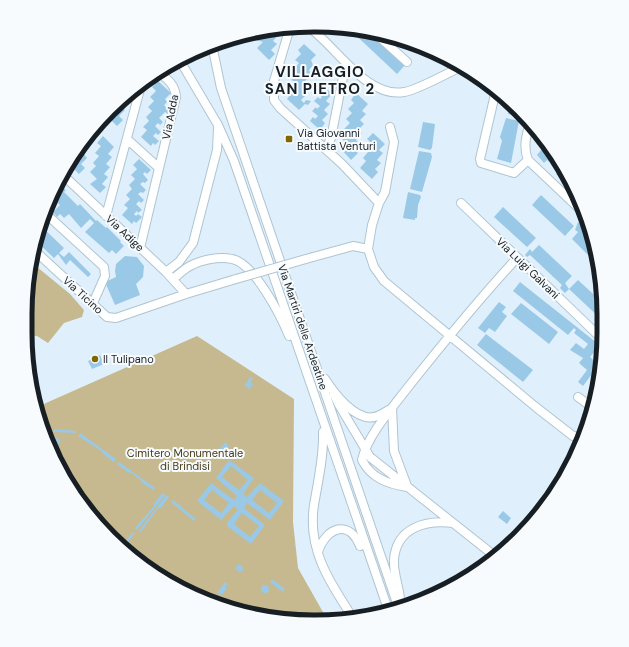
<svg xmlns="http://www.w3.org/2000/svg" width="629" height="647" viewBox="0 0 629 647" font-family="'DM Sans',sans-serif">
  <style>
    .green { fill: #c6b98f }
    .building { fill: #9ac9e7; fill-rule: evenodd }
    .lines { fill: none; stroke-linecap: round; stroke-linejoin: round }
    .minor-casing { stroke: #afc4d2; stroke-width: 10 }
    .minor { stroke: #fff; stroke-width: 8 }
    .minor-bridge-casing { stroke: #afc4d2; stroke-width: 10; stroke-linecap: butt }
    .minor-bridge { stroke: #fff; stroke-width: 8 }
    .poi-dot { fill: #806800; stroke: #f7fbfe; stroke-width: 1.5 }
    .labels { text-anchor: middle; stroke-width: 4; stroke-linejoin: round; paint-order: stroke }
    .street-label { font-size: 11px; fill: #171f24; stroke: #f7fbfe }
    .poi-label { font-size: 11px; fill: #171f24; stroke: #f7fbfe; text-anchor: start }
    .park-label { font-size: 11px; fill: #473c16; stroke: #f7fbfe }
    .district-label { font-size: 15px; font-weight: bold; letter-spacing: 1px; fill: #171f24; stroke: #f7fbfe }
    .rim { fill: none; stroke: #171f24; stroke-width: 5 }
  </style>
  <rect width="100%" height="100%" fill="#dff0fc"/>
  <path class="green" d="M31,262L70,294L84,310L82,317L64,323L48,343L37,336H29L28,276Z
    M197,336L294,399L293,522L298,568L328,621L276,619L204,600L154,573L110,537L74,494L47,443L37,409L46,403Z"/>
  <path class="building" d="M347,27L370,32L405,65L397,74Z
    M274,29L279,34L273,41L277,44L271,50L275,54L269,60L257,48L263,42L256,40L257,37L259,39L263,34L261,31Z
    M304,44L316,55L311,60L313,65L309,70L311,75L305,81L309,84L303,90L307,94L301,100L304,103L306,100L311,101L308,105L305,104L299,110L287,99L292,92L288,89L294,82L291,79L297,73L293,70L299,63L295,60L301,54L298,50Z
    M158,81L171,93L165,99L167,102L164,105L169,110L168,114L165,112L159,118L163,122L160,125L158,123L155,126L161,132L158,135L156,133L153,136L159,141L155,145L153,143L151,146L141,137L147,130L143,127L149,121L146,117L152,111L148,107L154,101L150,97L156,91L152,87Z
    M325,87L332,94L326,101L330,104L324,110L328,114L322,120L325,123L320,130L310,121L313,117L315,119L318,116L312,111L316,107L317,109L320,106L314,101L318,97L320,99L322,97L317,92L320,88L322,90Z
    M356,93L368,104L362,111L366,114L360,120L364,124L358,130L362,133L356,140L359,143L354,149L358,153L351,160L340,148L345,142L341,138L347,132L344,129L350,123L346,119L352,113L348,109L354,103L351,100Z
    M125,98L127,100L121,106L125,110L119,116L123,120L117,126L106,115Z
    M511,103L523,115L522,117L508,114Z
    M506,118L519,121L511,163L497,159L502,141L500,137Z
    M423,122L435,124L432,148L430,150L418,147Z
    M373,133L385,144L379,150L383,153L377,160L381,163L375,169L378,172L372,179L360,168L366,161L363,158L368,152L365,149L371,143L367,139Z
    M103,136L114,147L108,154L112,157L106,164L110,167L104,174L108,177L102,184L106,187L100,193L90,184L97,179L90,172L96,166L93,163L99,156L95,153L101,146L97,143Z
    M545,139L554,154L549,162L547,160L544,163L537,155L542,149L539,146Z
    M84,142L90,148L83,153L87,158L81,164L85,168L79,174L68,163Z
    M419,151L431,153L432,157L422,192L410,189Z
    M139,159L151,170L147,174L145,172L143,174L148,180L145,183L143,182L140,184L146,190L143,193L141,192L138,194L144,200L141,203L139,201L136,204L142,210L138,213L137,211L134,214L136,216L138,214L142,217L136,223L134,221L132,224L122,215L128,208L124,205L130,199L126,195L132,189L129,185L135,179L131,175L137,169L133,165Z
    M563,168L572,183L569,187L556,174Z
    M57,184L66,190L64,192L78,206L80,204L96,221L97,220L106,228L107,227L121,241L120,242L124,246L116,254L112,250L109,253L85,232L94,223L90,219L81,228L69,214L64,218L60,214L57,217L53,212L60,205L51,197Z
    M408,192L420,195L421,197L418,205L417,218H415V220L403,218Z
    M541,195L574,226L565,236L532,205Z
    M503,207L536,238L527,247L494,217Z
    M578,222L583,227L581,229L595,243L598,265L572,239L578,232L575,230Z
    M40,225L64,248L59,253L64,257L69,252L91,274L88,277L70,260L66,265L58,254L54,258L36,241Z
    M539,245L572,276L565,283L569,289L565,293L560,288L562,285L530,255L527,257L525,255L530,249L532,252Z
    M125,256L137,257L144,266L143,277L136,284L140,295L115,305L105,282L116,277L115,271L116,264Z
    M578,280L603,303L602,320L569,289Z
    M520,282L602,347V355L596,350L590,357L599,365L583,386L578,382L587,370L579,363L583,358L570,350L576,343L584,349L588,344L574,333L576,330L574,328L568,335L513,291Z
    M499,302L506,307L502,312L507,316L495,332L489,328L485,333L478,328Z
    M521,303L558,332L549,344L511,314Z
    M486,334L533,370L523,382L477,345Z
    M100,355L104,364L92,369L88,361Z
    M250,377L253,379L250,382L253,384L249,389L245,385Z
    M596,379L599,381L597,392L590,386Z
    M54,429L76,431V433L53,432Z
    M49,431L53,434L47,442L45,436Z
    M80,433L116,459L114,462L102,453L103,452L78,436Z
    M56,437L61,441L52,452L49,446Z
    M225,442L229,446L221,455L217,452Z
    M229,460L254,478L243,494L247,497L260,483L284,501L270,520L247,503L244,508L265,525L251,544L227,526V523L238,509L234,506L221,520L197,501L211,483L234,500L237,496L216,478ZM231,466L248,480L239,490L222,477ZM212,490L229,503L221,513L204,500ZM260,490L277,503L269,513L252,500ZM242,513L259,526L250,537L234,524Z
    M119,462L155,488L153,490L141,482L142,481L130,472L129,473L117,464Z
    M162,493L165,495L137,530L135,528L155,505H153Z
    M166,495L169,497L160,509L158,508L141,532L139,531Z
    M173,500L196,519L194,521L171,502Z
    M503,511L511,518L507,524L498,517Z
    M133,532L135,533L123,548L124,543Z
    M239,564L244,568L240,573L235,568Z
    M272,579L285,589L283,592L270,582Z
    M225,582L229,585H226L225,587L227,589L221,595L217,593Z
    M261 589a4 4 0 1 1 8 0a4 4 0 1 1-8 0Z"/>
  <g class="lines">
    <g class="minor-casing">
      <path id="minor" d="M296,26L288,34L274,81V100L280,108L342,164L379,203
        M307,26C335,44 366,99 404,92C418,90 447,73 463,66
        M375,33L407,62
        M212,45L221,88L399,609
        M179,59L218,125L234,161L389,612
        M496,90L480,159L481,163L514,173L528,160
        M530,123C526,136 523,147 528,160L585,214
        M390,127L394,142L385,192L379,203L372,225L368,249L374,267L384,281L537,408L573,436L584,437
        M127,139L159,168
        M326,149L331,138L344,72
        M62,174L166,272L186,294
        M461,203L602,339
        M44,212L104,267L105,276L93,303
        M106,216L142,82
        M140,248L176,97C175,85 168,79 158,72
        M34,250L107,317L116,318L186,294L236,279
        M313,257L353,246L368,249
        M166,272L179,262L193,243L217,150L218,128
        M173,279C178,275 184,269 190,266C201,260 219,256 232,259C254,263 281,316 289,336
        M325,379C334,393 355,421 374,417C380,416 386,411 391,409
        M334,394L339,405L370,457L496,557
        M578,397L593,408
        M392,408L394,451L407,486
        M323,432C324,456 318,481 314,505C307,549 330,583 353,618
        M407,487C388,484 371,478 362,460C368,434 393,407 409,386C444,342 479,299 517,258
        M318,552C326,527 349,519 360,546
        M400,599C399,586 393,573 394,559C397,527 426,520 453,523"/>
    </g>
    <use href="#minor" class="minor"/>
    <g class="minor-bridge-casing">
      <path id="minor-bridge" d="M236,279L313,257"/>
    </g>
    <use href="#minor-bridge" class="minor-bridge"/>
  </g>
  <g class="poi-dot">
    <rect x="285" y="135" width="8" height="8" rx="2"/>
    <circle cx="95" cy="359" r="4"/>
  </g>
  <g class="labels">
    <g class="street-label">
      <text transform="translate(170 117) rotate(-79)" y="4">Via Adda</text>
      <text transform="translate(125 233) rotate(43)" y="4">Via Adige</text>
      <text transform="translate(528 268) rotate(44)" y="4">Via Luigi Galvani</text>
      <text transform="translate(83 295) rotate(42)" y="4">Via Ticino</text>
      <text transform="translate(303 327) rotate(71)" y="4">Via Martiri delle Ardeatine</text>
    </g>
    <g class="poi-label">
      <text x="297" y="137">Via Giovanni<tspan x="297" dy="13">Battista Venturi</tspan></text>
      <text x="103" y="363">Il Tulipano</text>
    </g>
    <g class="park-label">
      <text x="185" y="457">Cimitero Monumentale<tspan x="185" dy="13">di Brindisi</tspan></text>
    </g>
    <g class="district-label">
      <text x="320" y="77">VILLAGGIO<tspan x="320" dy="17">SAN PIETRO 2</tspan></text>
    </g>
  </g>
  <path d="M0 0H629V647H0ZM314 32H315A282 282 0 0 1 597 314V333A282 282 0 0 1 315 615H314A282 282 0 0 1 32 333V314A282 282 0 0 1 314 32Z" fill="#f7fbfe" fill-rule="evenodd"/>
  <path class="rim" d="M314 32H315A282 282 0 0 1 597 314V333A282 282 0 0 1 315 615H314A282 282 0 0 1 32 333V314A282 282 0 0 1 314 32Z"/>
</svg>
